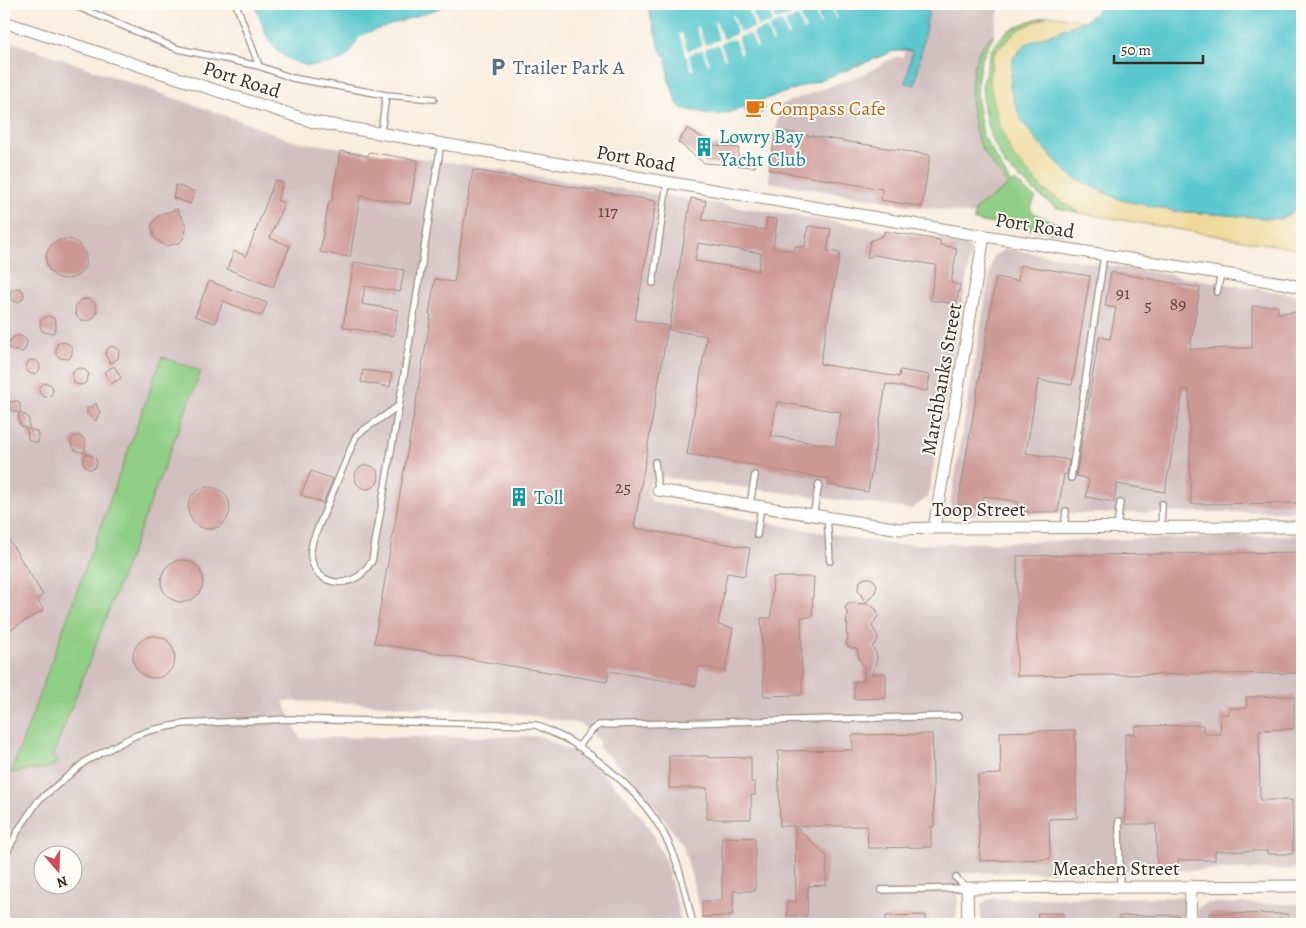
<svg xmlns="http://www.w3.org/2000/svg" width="1306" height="928" viewBox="0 0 1306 928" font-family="Alegreya,serif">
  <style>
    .industrial { fill: #d2bfc0; fill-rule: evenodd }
    .green { fill: #8fce85; stroke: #657c52 }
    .sand { fill: #eeda9e; stroke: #94825e }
    .water { fill: #5ac8ce; stroke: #4a7976 }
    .pier { fill: #f9edde }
    .building { fill: #cd9995; fill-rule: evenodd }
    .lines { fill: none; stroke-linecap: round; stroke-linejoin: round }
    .service-casing { stroke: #9a8c7e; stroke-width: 8 }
    .minor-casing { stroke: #9a8c7e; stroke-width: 13 }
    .service { stroke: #fff; stroke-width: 5.5 }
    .minor { stroke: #fff; stroke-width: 11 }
    .labels { text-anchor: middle; stroke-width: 4; stroke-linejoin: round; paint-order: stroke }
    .number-label { font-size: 18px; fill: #60463c }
    .service-label { font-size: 20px; fill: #4e5e75; stroke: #fdfcf7; text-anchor: start }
    .street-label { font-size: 20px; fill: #3b2a1e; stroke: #fdfcf7 }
    .food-label { font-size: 20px; fill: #c56008; stroke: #fdfcf7; text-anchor: start }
    .culture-label { font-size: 20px; fill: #0d838f; stroke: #fdfcf7; text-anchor: start }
  </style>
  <rect width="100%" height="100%" fill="#fdfcf7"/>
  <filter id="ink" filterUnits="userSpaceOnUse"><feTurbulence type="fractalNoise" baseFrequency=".02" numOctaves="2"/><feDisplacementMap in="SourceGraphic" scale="10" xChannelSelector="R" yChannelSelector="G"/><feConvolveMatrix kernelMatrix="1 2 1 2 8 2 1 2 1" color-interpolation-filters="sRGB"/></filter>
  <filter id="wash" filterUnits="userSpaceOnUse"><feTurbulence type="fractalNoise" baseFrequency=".0096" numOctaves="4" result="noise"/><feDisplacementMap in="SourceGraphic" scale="20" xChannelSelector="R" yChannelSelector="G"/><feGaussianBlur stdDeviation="1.12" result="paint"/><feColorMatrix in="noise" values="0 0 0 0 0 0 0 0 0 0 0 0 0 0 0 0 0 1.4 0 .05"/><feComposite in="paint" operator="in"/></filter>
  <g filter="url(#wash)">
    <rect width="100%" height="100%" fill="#f9edde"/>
    <path class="industrial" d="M930,4H1000L994,34L982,45L972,109L975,126L980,143L992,163L1008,186L975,209L974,215L769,182V170L780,105L868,72L895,57H903L905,50H912L915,85Z
      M4,39L252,125L292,141L448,162L963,242L968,246L971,253L928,497L911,509L661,477L654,478L648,487V492L652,502L893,545L1302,535V869L961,873L955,924H704L683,845L640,786L599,748V741L581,724L522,714L356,703L283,701L300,738L540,736L578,755L608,779L628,799L648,826L664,857L682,924H4ZM163,357L201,371L52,759L11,773ZM42,856H72V886H42Z
      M1006,249L1302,296V511L957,515L952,511L950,505L993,256Z
      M1180,897L1185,902V924H981V906L988,899Z
      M1207,903L1301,904L1302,905V924H1197V908Z"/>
    <path class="green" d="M1050,15L1018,30L994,52L989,80L1045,191L1080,213L1057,208L1040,196L1005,165L990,135L984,110L982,86L991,50L1006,32L1029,21Z
      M994,34L981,61L977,82L978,108L983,135L1011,184L1015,181L1027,192L1036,198L1030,207L1033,213L1070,229L1067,234L974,221L975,209L1008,186C999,172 987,159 980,144C969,120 967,67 983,45C986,41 990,37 994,34Z
      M162,357L201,371L52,758L59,762L52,767L11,773Z"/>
    <path class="sand" d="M1050,15L1084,21L1026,44L1013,58L1010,88L1020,118L1072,177L1121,200L1174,211L1280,219L1302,206V249H1297L1080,213L1045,191L1013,156L1000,127L989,80L994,53L1018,30Z"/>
    <path class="water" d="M254,4H451L365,34C362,37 359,40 356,42C352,48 351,53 346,58C338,64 329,64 320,65C308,67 302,66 290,60C267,48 263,27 254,4Z
      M647,4H930L915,85L906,83L912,51L905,50L891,52L845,71L730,112L717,115L683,109L678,105L668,77V68L666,58L660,50Z
      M1100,4H1302V206L1280,219L1174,211L1121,200L1072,177L1040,145L1020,118L1010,88L1013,58L1026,44L1084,21L1097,12Z"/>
    <path class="pier" d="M252,4H254L266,36L275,50L281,55L294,62L309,67L338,63L344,59L351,53L359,38L365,34L454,4L452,6L366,37L360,40L353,54L346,61L339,65L309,69L293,64L280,58L273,51L264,38Z
      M767,4H769L775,19L777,20L789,16L790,14L786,4H789L792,13L794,14L806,10L807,8L806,4H809L812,8L824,4H835L833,6L837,19L836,20L831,7L829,6L818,10L817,12L821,25H820L815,13L813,12L802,15L801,18L806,30L804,31L799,18L797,17L786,21L785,23L790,36L788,37L783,24L781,22L770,26L769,29L774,42L772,43L767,29L765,28L754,32L753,34L758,47L756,48L751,35L749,34L738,37V40L742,53L740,54L735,41L733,39L722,42L721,45L726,58L724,59L719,46L717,45L706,48L705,51L710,64L708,65L703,51L701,50L690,54L689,56L694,70H692L687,57L685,56V50L679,34L682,33L687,49L689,51L701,46L702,44L696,27H699L704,43L706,45L719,40L714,22L716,21L722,37L724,39L736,34L737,32L732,16L734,15L739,31L742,32L754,28V26L749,10L752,9L757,25L759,26L771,23L772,20Z"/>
    <g id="blocks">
      <path class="building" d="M761,100L765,110L749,116L745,105Z
        M688,128L712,145L739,148L738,157L756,159L755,167L704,163L678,142Z
        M776,130L930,155L922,207L881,200L882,189L769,170Z
        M340,151L368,156L369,152L418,160L410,204L360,196L350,257L320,252L329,201H332Z
        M473,170L656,201L635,320L668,326L634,528L750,548L745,576L727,573L718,625L733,628L725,671L699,666L696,686L609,671L607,682L374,643L431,315L429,314L435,279L454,282Z
        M275,180L283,183L277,200L284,203L270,238L290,246L273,287L227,269L234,251L246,256Z
        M176,185L195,192L190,204L173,198Z
        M691,198L706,201L702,220L765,230L767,218L777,219L773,248L794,251L795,246L805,247L808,226L831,229L827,251L840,253L820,364L899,377L900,370L930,375L927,391L886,384L868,492L828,485L829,479L765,468L766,467L687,454L707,336L669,330ZM698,243L761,253L758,271L695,261ZM777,402L841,412L835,446L771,436Z
        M177,209L185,223L186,228L185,234L183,239L179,243L167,246L162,244L154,237L152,226L154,221L157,217L162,214Z
        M884,231L940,240V245L957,248L951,283L960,285L956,304L930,300L936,265L874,255L867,258L870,241L884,235Z
        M46 259a20 20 0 1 1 40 0a20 20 0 1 1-40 0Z
        M354,262L404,270L400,292L365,286L362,304L398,310L393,336L343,327Z
        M1020,265L1090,276L1072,385L1038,380L1026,453L1069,460L1067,475L1064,474L1058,512H1017L1018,502L983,496L981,508L958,505L996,277L1018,281Z
        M1111,272L1200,288L1190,349L1252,348V306H1278V313L1302,312V503L1191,504L1189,390L1183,389L1165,492L1117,484L1114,502L1086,497L1089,479L1076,476L1099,337L1110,339L1116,308L1105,306Z
        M209,281L267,303L262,316L223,301L215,323L195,316Z
        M10 295a7 7 0 1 1 14 0a7 7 0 1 1-14 0Z
        M75 310a11 11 0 1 1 22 0a11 11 0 1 1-22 0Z
        M48,316L53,318L56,322V328L53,333L44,332L42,331L40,326L41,320Z
        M18,335L23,337L27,341L26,347L23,352L15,351L8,347L11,339Z
        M64,342L69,344L72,348V354L69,359L60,358L56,354V349L58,343Z
        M112,346L118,349L119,353L118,358L111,364L105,354L108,348Z
        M26 367a7 7 0 1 1 14 0a7 7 0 1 1-14 0Z
        M114,366L121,378L111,384L104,372Z
        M80,368L85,370L89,374L86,382L84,384L79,385L74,383L72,375L74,370Z
        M363,370L392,374L390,387L361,382Z
        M39 390a7 7 0 1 1 14 0a7 7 0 1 1-14 0Z
        M14,401H18L20,404V413L27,416L29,419V429L36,431L38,434V443L31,441L28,439L27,429L20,425L19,422V413L13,411L4,406V404Z
        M96,403L98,409L100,411L96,421L87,414V408L91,407Z
        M74,436H81L84,439L86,444L84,453L75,450L72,446L71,442Z
        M85,454L93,456L96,459L97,464L93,469H88L85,466L83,462Z
        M355 477a12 12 0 1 1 24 0a12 12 0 1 1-24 0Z
        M311,471L333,479L323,503L301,495Z
        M188 508a21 21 0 1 1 42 0a21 21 0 1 1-42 0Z
        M4,532L43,595L37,599L43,610L4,634V599L9,596L4,587Z
        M1302,552V673L1017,676V556Z
        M161 581a21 21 0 1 1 42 0a21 21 0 1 1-42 0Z
        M773,577H814L812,617H801L802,695L764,696L761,618H771Z
        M865,578H871L876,583L877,586L875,592L866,603L858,590V587L860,581Z
        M850,603L869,604L877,610L878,616L872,626L878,636L877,642L872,647L876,653L877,659L872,674L886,673V698L854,699V682L864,681V666L859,660L857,649L850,648L846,645L848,637L846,632L848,626L846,621L848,614L845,608L847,605Z
        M133 657a21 21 0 1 1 42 0a21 21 0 1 1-42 0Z
        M1294,696V729L1259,730L1260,800H1292L1293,854H1267V851H1215V860H1178V868H1157L1156,824H1125V734H1135V726L1203,725V734H1221L1220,714H1229V708H1247L1246,697Z
        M1075,730L1077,818L1049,819L1050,859L980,861L978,775L1001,774L1000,732Z
        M932,734L934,827L931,826V847L868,848L867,826H796L827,857L826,885L808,886L807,916H787V902H796L795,826H780L778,751L853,750L852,735Z
        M669,756H708V758L751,757V782H755V795H751V819H707V788H669Z
        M722,837L755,838V891H733V914H730V916L702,917V901H722Z
        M1038,913H1063V924H1037Z
        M1209,913L1288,914V924H1209Z
        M926,915V924H886V916Z
        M1178,915L1179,924H1119V916Z"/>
    </g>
  </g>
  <g filter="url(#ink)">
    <use href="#blocks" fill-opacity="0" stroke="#9a8c7e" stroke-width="1"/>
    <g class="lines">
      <g class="service-casing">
        <path id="service" d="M71,4L178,49L259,66
          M236,4L259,66L292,78L386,95L434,99
          M381,133L386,95
          M653,283L667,182
          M1217,292L1221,273
          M399,405C385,417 370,424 356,436L313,540C312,545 310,551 311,556C314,581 339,589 359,576C364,572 368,566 372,561L402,388L441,143
          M655,462L658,490
          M1071,478L1104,255
          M750,504L755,475
          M813,515L819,484
          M827,517L830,561
          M1064,528L1066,511
          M1117,528L1120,503
          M1161,528L1162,504
          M757,535L761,506
          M578,747L592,730L599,725L959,716
          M1119,821L1120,887
          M4,864L5,856L19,829L38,801L86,761L134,736L152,730L182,724L290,719L536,725C548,731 562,736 573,743C613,769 649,801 669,844C681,869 686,897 693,924
          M881,890L967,888L956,878"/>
      </g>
      <g class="minor-casing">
        <path id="minor" d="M4,22L314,122L960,232L1288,284L1302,288
          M658,490L900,529L934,528L1302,527
          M934,528L984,236
          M968,924L967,888L1302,886
          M1190,924L1191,886"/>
      </g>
      <use href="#service" class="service"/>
      <use href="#minor" class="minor"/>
    </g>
  </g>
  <defs>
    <g id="parking-bare" transform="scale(1.5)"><path d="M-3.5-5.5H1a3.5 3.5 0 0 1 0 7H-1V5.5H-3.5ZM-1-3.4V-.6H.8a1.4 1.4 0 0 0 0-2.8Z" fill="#5c6f8a" stroke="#fdfcf7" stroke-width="2.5" paint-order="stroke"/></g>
    <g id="cafe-bare" transform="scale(1.5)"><path d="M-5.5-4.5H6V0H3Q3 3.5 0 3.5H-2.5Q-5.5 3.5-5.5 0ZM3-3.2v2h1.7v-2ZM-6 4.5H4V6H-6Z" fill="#e8710a" stroke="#fdfcf7" stroke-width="2.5" paint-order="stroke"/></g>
    <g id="building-bare" transform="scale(1.5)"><path d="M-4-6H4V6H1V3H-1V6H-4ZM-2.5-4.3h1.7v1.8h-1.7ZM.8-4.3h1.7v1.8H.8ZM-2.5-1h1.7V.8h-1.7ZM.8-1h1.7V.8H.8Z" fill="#0f9aa8" stroke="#fdfcf7" stroke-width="2.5" paint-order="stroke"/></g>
  </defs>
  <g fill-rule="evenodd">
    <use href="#parking-bare" x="498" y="67"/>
    <use href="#cafe-bare" x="755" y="108"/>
    <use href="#building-bare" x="704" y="147"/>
    <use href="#building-bare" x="519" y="497"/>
  </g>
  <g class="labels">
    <g class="number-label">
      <text x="608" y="217">117</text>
      <text x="1123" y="299">91</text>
      <text x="1178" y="310">89</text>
      <text x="1148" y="311">5</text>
      <text x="623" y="493">25</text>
    </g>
    <g class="service-label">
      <text x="513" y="74">Trailer Park A</text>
    </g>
    <g class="street-label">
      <text transform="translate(242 79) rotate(18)" y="7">Port Road</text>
      <text transform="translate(636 158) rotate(10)" y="7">Port Road</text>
      <text transform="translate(1035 225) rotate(9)" y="7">Port Road</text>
      <text transform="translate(941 379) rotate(-80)" y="7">Marchbanks Street</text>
      <text x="979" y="516">Toop Street</text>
      <text x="1116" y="875">Meachen Street</text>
    </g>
    <g class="food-label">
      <text x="770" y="115">Compass Cafe</text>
    </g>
    <g class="culture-label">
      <text x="719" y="143">Lowry Bay<tspan x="719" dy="23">Yacht Club</tspan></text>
      <text x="534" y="504">Toll</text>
    </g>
  </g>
  <rect width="1306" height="928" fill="none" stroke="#fdfcf7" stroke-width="20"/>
  <g transform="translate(58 870) rotate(161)"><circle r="24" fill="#fdfcf7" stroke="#afa8a0"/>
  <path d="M0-4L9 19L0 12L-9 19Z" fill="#d1495b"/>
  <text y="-8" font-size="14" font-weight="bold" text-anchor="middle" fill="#3b2a1e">N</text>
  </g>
  <path d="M1114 55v8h89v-8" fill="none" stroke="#3b2a1e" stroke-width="2.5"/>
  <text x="1121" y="55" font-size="15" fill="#3b2a1e" stroke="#fdfcf7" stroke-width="4" paint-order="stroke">50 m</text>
</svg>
